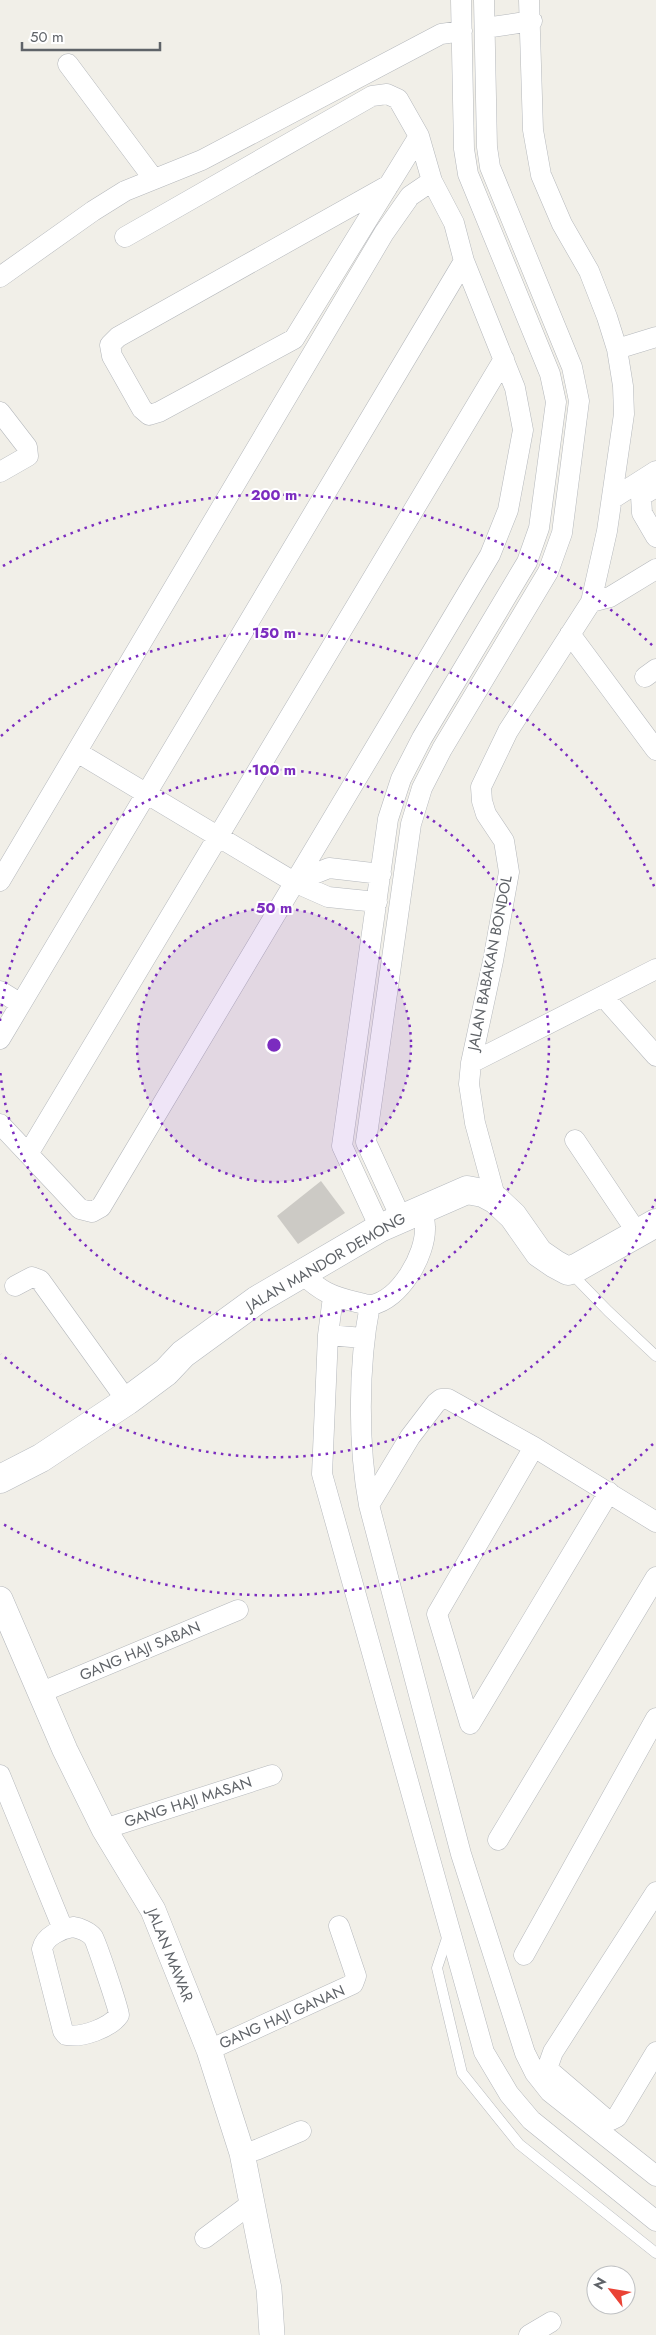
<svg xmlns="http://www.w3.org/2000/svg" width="656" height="2335" viewBox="0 0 656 2335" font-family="Jost,sans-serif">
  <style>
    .building { fill: #cccac5 }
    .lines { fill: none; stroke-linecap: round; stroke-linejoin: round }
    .service-casing { stroke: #b5b8bc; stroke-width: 11 }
    .minor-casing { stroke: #b5b8bc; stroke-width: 21 }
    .tertiary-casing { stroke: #b5b8bc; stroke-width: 26 }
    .secondary-casing { stroke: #b6babf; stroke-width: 29 }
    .service { stroke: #fff; stroke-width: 10 }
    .minor { stroke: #fff; stroke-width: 20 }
    .tertiary { stroke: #fff; stroke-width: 25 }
    .secondary { stroke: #fff; stroke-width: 28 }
    .ring { fill: none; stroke: #7b2cbf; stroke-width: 2.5; stroke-dasharray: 2.5 5 }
    .labels { text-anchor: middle; stroke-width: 4; stroke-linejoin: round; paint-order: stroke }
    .street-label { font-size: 15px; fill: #5f6368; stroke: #fff }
    .centre { fill: #7b2cbf; stroke: #fff; stroke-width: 2.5 }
    .ring-label { font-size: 15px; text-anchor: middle; font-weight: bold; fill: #7b2cbf; stroke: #fff; stroke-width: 4; stroke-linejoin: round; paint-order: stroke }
  </style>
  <rect width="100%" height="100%" fill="#f1efe8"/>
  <path class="building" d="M321,1181L345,1213L298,1244L277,1216Z"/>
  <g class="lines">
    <g class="service-casing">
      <path id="service" d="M569,1271L608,1311L656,1356
        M448,1935L437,1968L462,2073L519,2144L656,2253"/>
    </g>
    <g class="minor-casing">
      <path id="minor" d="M485,28L532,21
        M68,64L153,178
        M419,136L432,181
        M125,237L372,96L387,94L398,99L419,136L294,339L159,412L149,415L142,409L112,356L110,345L118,337L389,185
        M0,277L93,211L125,191L202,160L441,34L462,31
        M617,349L656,337
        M0,412L27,447L28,456L0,472
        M656,487L641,496L642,513L656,537
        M612,499L656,471
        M591,602L610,597L656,569
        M570,634L656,750
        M645,677L656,669
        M77,752L294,882L328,897L377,902
        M0,881L384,233L410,196L432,181L454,223L464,261L515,388L523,430L508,510L490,555L101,1207L92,1212L80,1209L0,1124
        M294,882L329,868L381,874
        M0,991L21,1004
        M603,996L656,1056
        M0,1039L464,261
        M471,1063L656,969
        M575,1140L638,1234
        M28,1154L504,359
        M496,1200L475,1123L469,1084L471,1063L493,961L509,872L504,841L486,814L482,801L481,787L508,731L591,602L607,531L624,414L623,386L617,349L607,317L589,271L562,224L541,175L533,130L529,0
        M401,1218L366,1142L411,824L422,788L442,749L548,572L562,533L579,401L572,367L490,167L487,147L484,0
        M380,1228L342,1146L388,819L401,779L422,738L527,562L539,528L556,402L550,374L468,174L464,149L461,0
        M302,1274C321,1291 330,1296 356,1302C360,1303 366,1305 371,1305C400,1300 426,1255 425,1227C425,1221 423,1214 421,1208
        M15,1286L32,1277L40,1280L127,1401
        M333,1297L328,1335L322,1474L484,2052L509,2094L531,2120L656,2221
        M370,1305C358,1365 358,1446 369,1505L461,1854L525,2053L535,2073L550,2092L656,2176
        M328,1335L363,1338
        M369,1505L410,1437L436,1403L441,1399H448L534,1447L656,1522
        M42,1692L238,1610
        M470,1724L437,1614L534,1447
        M470,1724L609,1492
        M0,1775L63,1929
        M104,1829L272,1775
        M498,1840L656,1577
        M656,1892L553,2052L548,2066L551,2072L606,2119L611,2120L617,2117L656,2052
        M73,1927C80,1928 89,1932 93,1937C96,1941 119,2010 119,2015C110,2028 82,2038 66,2035L63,2031L42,1949C45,1936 61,1929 73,1927Z
        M524,1955L656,1718
        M209,2050L353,1984L356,1976L339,1926
        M242,2153L256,2150L301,2131
        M205,2238L252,2203
        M529,2335L551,2322"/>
    </g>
    <g class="tertiary-casing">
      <path id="tertiary" d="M0,1599L65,1750L104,1829L153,1910L209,2050L242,2153L269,2289L272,2335"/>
    </g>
    <g class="secondary-casing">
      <path id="secondary" d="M0,1479L41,1458L127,1401L166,1372L183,1354L257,1300L380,1228L467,1190L483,1193L496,1200L513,1216L539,1253L555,1264L568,1271L578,1267L656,1223"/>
    </g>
    <use href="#service" class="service"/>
    <use href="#minor" class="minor"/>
    <use href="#tertiary" class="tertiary"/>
    <use href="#secondary" class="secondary"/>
  </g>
  <circle cx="274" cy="1045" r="137" fill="#7b2cbf" fill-opacity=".12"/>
  <g class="ring">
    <circle cx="274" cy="1045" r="137"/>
    <path d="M0 1021A275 275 0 1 1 0 1069"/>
    <path d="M656 1199A412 412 0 0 1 1 1354M1 736A412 412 0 0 1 656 891"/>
    <path d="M653 1444A550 550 0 0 1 3 1524M3 566A550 550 0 0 1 653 646"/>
  </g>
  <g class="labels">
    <g class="street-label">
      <text transform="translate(490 963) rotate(-79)" y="5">JALAN BABAKAN BONDOL</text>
      <text transform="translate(326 1262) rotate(-30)" y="5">JALAN MANDOR DEMONG</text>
      <text transform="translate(140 1651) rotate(-23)" y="5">GANG HAJI SABAN</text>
      <text transform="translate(188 1802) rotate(-18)" y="5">GANG HAJI MASAN</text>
      <text transform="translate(170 1955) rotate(68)" y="5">JALAN MAWAR</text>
      <text transform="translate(282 2017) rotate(-24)" y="5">GANG HAJI GANAN</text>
    </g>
  </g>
  <circle cx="274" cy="1045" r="8" class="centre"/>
  <g class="ring-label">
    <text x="274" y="500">200 m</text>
    <text x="274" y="638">150 m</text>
    <text x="274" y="775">100 m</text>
    <text x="274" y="913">50 m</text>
  </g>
  <g transform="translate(611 2290) rotate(301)"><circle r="24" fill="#ffffff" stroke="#bfc1c3"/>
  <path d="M0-4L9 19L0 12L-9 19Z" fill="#ea4335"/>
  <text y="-8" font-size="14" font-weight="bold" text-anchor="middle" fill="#5f6368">N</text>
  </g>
  <path d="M22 42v8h138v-8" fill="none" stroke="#5f6368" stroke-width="2.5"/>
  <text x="30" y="42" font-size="15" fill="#5f6368" stroke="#ffffff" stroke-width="4" paint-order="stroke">50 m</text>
</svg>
